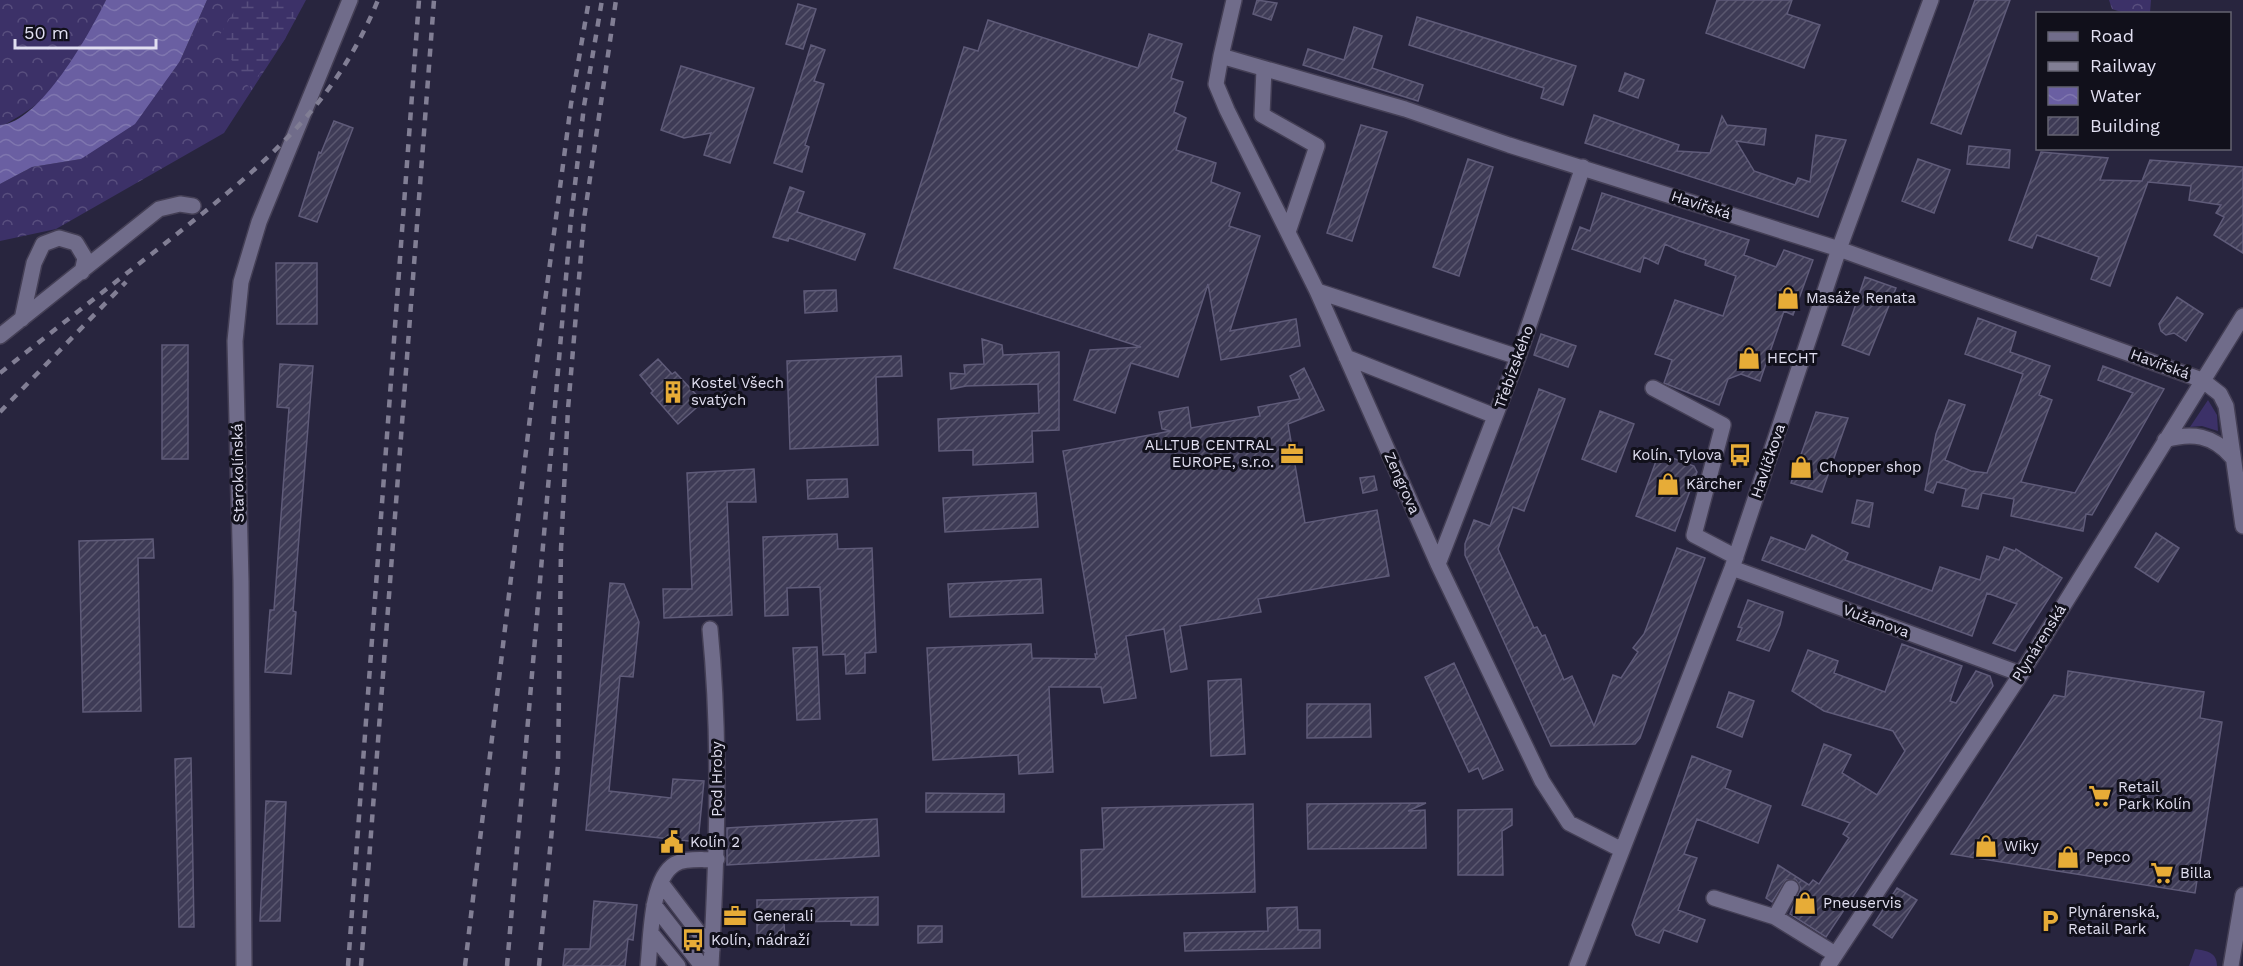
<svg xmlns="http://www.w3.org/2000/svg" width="2243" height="966" viewBox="0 0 2243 966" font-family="'Work Sans',sans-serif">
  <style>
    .grass { fill: #3c3168 }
    .forest { fill: url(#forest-crowns) }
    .wetland { fill: url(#wetland-marsh) }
    .water { fill: url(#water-waves) }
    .building { fill: url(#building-hatch); stroke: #5f5b79; stroke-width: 1.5 }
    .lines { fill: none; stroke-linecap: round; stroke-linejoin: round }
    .minor-casing { stroke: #443f55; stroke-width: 18 }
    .minor { stroke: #706c8a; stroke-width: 15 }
    .rail { stroke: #817e94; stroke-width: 4.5; stroke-dasharray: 8 8; stroke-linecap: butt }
    .labels { text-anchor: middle; stroke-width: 6; stroke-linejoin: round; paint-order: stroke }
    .street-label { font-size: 15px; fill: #e1dff1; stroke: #11101b }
    .poi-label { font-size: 15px; fill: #e1dff1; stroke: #11101b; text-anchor: start }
  </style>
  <defs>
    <pattern id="forest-crowns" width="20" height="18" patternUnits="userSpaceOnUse" patternTransform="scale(1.5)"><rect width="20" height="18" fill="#3c3168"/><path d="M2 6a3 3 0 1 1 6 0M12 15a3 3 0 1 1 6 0" fill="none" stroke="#584e7e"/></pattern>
    <pattern id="wetland-marsh" width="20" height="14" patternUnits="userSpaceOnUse" patternTransform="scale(1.5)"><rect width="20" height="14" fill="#3c3168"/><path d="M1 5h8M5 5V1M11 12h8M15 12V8" fill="none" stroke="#584e7e"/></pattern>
    <pattern id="water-waves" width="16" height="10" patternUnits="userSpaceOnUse" patternTransform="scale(1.5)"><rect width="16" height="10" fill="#6a5fa2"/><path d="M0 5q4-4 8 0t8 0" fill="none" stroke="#7f76af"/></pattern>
    <pattern id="building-hatch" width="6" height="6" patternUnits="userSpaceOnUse" patternTransform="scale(1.5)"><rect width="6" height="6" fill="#3e3b56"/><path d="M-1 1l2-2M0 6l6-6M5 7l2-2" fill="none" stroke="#5a576f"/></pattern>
  </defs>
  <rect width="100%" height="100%" fill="#28253e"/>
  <path class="grass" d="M2208,400L2217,415L2218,431L2202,426L2190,427Z
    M2195,949C2207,951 2217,952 2217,966H2189Z"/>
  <path class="forest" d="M0,0H106C90,35 68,79 37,104C28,111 16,118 6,124L0,125Z
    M207,0H306L285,39L224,133L56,229L0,241V184L32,167L81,159L180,61Z
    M2109,0H2151L2150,13L2121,12L2112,9Z"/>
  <path class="wetland" d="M241,0H300L285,39L249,88L218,38Z"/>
  <path class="water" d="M106,0H207L180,61L135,124L81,159L32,167L0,184V125C40,123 90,33 106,0Z"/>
  <path class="building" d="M1257,0L1277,3L1271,20L1253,14Z
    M1717,0H1792L1787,14L1820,25L1804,68L1706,33Z
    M1975,0H2010L1961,134L1931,123Z
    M798,4L816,9L803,49L786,44Z
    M1417,17L1576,66L1563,105L1541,98L1544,88L1409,45Z
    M988,20L1138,68L1149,34L1182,44L1171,78L1183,82L1174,112L1186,118L1176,150L1216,163L1211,182L1240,193L1229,226L1260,236L1230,331L1296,319L1300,346L1221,360L1208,284L1178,377L1131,363L1115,413L1074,400L1090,350L1141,347L894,268L964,47L978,51Z
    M1354,27L1382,36L1372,68L1423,85L1418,101L1303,65L1308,49L1344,60Z
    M811,45L825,50L814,81L824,84L805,145L809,147L802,172L774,163Z
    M681,66L754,88L730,163L704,155L711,133L684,138L661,130Z
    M1625,73L1644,80L1638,98L1619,91Z
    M1594,115L1679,145L1677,151L1710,153L1722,116L1727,125L1766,129L1764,145L1736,141L1754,171L1795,185L1798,178L1810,182L1816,135L1846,140L1818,217L1585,143Z
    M334,121L353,128L317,222L299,216L319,152L321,153Z
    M1361,125L1387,132L1352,241L1327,233Z
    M1969,146L2010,150L2009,168L1967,164Z
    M2041,152L2108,158L2100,180L2142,181L2150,160L2243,167V253L2214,235L2224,217L2216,213L2221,205L2189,200L2191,186L2148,182L2110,286L2091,279L2099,257L2037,235L2032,248L2009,240Z
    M1468,159L1493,167L1459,276L1433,267Z
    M1918,159L1950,170L1934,213L1902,201Z
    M790,187L804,192L797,212L865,234L855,260L789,238L788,241L773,237Z
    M1602,193L1749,240L1744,255L1776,267L1784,250L1813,260L1793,315L1784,311L1760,381L1741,374L1728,379L1719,405L1664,383L1672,360L1655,354L1675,300L1723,316L1736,276L1705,265L1706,260L1679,251L1665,244L1658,264L1644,257L1640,272L1572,249L1580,227L1590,231Z
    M276,263H317V324H277Z
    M1865,277L1896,288L1869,355L1842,345Z
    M836,290L837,311L805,313L804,291Z
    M2177,297L2203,314L2186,341L2174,333L2166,335L2161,331L2159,324Z
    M1978,318L2016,332L2010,352L2050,366L2039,395L2052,400L2021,482L2075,493L2133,393L2098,380L2103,366L2164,389L2092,515L2086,514L2083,531L2011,516L2014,499L1982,493L1978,509L1962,506L1966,489L1937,482L1933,493L1925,490L1936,434L1949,400L1965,405L1945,460L1971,471L1987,473L2023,374L1965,354Z
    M1541,334L1576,346L1568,367L1534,355Z
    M982,339L1002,345L1003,355L1059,352V430L1032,431L1033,462L973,465V450L939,451L938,419L1039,413L1038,384L966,386L951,389L950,373L965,374L964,365L984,364Z
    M162,345H188V459H162Z
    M901,356L902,376L876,377L878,445L790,449L787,361Z
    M658,359L672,374L675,372L703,402L678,424L651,393L653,391L640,375Z
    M280,364L313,366L293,611L296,612L291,674L265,672L270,610H274L289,408L277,407Z
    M1304,368L1324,410L1288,424L1305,523L1377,510L1389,576L1258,599L1261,612L1180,626L1187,669L1171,672L1164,629L1126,636L1136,698L1104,703L1101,687H1049L1053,772L1019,774L1018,755L933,760L927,648L1031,644L1032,658L1096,659L1095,654H1097L1063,451L1171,431L1162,429L1159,412L1188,407L1191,428L1260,416L1258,407L1300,399L1290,376Z
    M1539,389L1565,399L1524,511L1513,507L1498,549L1534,628L1537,627L1542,636L1545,635L1564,680L1572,676L1594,726L1613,675L1621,678L1638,652L1633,648L1644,634L1677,548L1705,558L1640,738L1635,744L1551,746L1465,555V544L1474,520L1490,526Z
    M1600,411L1634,424L1616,472L1582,459Z
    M1816,412L1848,418L1822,492L1791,483Z
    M1659,453L1694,466L1697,472L1675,531L1636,516Z
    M754,469L756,502H727L732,615L664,618L663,589H692L687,473Z
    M1374,476L1377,490L1363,493L1360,478Z
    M847,479L848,497L808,499L807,480Z
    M1036,493L1038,527L945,532L943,498Z
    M1857,500L1873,503L1869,527L1852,523Z
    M2156,533L2179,548L2158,582L2135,567Z
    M837,534L838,549L872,548L876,652L865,653V673L846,674L845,654L823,655L820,587L787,588L788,615L765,616L763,537Z
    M1812,535L1848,553L1845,560L1932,591L1940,567L1980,580L1987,556L1999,560L2004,547L2015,551L2016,549L2062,578L2015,651L1993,643L2017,604L1987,593L1972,636L1762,560L1771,537L1805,550Z
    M153,539L154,558H138L141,711L83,712L79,541Z
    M1041,579L1043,613L950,617L948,584Z
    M610,583L624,584L639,622L633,677L620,676L609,791L671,798L673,779L704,781L698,842L586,830Z
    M1748,600L1783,612L1780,625L1769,651L1737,640L1742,628L1738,627Z
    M1902,644L1962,666L1950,701L1956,703L1976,671L1990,676L1993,686L1826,937L1790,914L1801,888L1796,880H1786L1772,902L1766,898L1778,865L1809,885L1813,880L1819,884L1849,838L1843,834L1850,823L1802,805L1824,744L1851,755L1842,773L1877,795L1905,751L1893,731L1824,711L1792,691L1808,650L1838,661L1834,673L1885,692Z
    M817,647L820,719L797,720L793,648Z
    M1454,663L1503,770L1483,779L1478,768L1469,772L1425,677Z
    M2068,671L2204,692L2200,718L2222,722L2195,893L1951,854L2054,695L2065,697Z
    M1241,679L1245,754L1211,756L1208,681Z
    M1729,692L1754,701L1742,737L1717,727Z
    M1307,704H1370L1371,737L1307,738Z
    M1692,756L1731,771L1725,788L1771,806L1758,843L1697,819L1684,854L1697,858L1678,910L1705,920L1697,942L1664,930L1659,943L1636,935L1632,925Z
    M191,758L194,927H179L175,759Z
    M926,793L1004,794V812H926Z
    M266,801L286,802L280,921H260Z
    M1426,803L1408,811L1425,810L1426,848L1308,849L1307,804Z
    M1253,804L1255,892L1082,897L1081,850L1104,849L1102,808Z
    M1512,809V825L1502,831L1503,875H1458V810Z
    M877,819L879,856L727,865V828Z
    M1897,888L1917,900L1892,938L1873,925Z
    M878,897V925H851V921L784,922L785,942L757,943V900Z
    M594,901L637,905L633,940L628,939L625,966H563L565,949H590Z
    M1297,907L1298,930H1320V948L1185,951L1184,933L1268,931L1267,908Z
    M918,926H942V942L918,943Z"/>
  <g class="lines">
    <g class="minor-casing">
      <path id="minor" d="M1221,56L1234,0
        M1264,69L1262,115L1317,146L1288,232
        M1317,291L1518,357
        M22,319L34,263L43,244L59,238L76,243L85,258L82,272
        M0,336L159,209L180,204L193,206
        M1346,357L1495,416
        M1653,388L1723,425L1694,535L1736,557
        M2165,440C2192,432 2213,435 2232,457
        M1438,564L1518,357L1583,167
        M1732,568L2021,674
        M710,629C721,741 717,853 711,966
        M1622,850L1569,823L1542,781L1438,564L1317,291L1227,110L1216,84L1221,56L1405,109L1509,145L1839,249L2202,380L2220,394L2226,406L2243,526
        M661,883L712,950
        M1791,888L1775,917L1835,954
        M1714,898L1775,917
        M654,905L702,966
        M651,933L678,966
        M244,966L241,581L235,341L241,282L259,222L350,0
        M648,966C651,940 650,879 675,864C687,857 704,861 717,859
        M1577,966L1732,568L1839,249L1931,0
        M1828,966L2021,674L2243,316
        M2231,966L2243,895"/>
    </g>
    <use href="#minor" class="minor"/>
    <path class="rail" d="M0,373C53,331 105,290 158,249C252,174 331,115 378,0
      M0,412L126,282
      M348,966L419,0
      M361,966L434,0
      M465,966L533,392L571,104L589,0
      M507,966L571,219L584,106L602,0
      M539,966L558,765L561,549L568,409L584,219L616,0"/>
  </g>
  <defs>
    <g id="shop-bare" transform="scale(1.8)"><path d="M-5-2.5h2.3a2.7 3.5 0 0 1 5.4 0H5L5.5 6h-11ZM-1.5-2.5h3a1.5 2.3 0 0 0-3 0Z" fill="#e7ac37" stroke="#11101b" stroke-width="2.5" paint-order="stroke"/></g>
    <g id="building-bare" transform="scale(1.8)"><path d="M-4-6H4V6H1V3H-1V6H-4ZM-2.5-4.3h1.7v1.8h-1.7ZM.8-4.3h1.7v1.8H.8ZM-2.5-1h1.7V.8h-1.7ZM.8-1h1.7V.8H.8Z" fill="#e7ac37" stroke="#11101b" stroke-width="2.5" paint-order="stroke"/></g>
    <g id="office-bare" transform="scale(1.8)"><path d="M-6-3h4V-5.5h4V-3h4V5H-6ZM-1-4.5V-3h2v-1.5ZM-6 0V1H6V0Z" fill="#e7ac37" stroke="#11101b" stroke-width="2.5" paint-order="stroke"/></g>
    <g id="bus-bare" transform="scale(1.8)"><path d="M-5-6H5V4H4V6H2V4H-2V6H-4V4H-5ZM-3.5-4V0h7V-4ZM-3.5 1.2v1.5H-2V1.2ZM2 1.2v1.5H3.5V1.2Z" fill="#e7ac37" stroke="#11101b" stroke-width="2.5" paint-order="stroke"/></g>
    <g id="supermarket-bare" transform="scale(1.8)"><path d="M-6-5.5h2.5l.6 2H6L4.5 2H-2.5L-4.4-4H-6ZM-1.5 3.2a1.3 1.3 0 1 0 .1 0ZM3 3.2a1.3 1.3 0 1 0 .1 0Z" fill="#e7ac37" stroke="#11101b" stroke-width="2.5" paint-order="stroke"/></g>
    <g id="civic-bare" transform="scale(1.8)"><path d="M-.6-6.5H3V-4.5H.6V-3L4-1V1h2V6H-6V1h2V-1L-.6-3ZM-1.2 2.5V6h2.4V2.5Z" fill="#e7ac37" stroke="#11101b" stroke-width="2.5" paint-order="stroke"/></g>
    <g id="parking-bare" transform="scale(1.8)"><path d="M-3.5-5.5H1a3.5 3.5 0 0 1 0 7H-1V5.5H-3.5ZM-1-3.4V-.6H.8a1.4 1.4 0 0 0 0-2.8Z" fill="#e7ac37" stroke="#11101b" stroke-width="2.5" paint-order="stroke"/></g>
  </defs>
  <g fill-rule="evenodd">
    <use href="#shop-bare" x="1788" y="298"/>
    <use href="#shop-bare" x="1749" y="358"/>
    <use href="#building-bare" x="673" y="392"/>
    <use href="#office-bare" x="1292" y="454"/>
    <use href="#bus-bare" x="1740" y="455"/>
    <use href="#shop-bare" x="1801" y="467"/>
    <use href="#shop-bare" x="1668" y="484"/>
    <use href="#supermarket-bare" x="2100" y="796"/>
    <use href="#civic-bare" x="672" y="842"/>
    <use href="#shop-bare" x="1986" y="846"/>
    <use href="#shop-bare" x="2068" y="857"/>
    <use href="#supermarket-bare" x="2162" y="873"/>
    <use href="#shop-bare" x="1805" y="903"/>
    <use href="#office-bare" x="735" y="916"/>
    <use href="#parking-bare" x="2050" y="921"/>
    <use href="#bus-bare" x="693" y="940"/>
  </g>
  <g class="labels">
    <g class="street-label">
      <text transform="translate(1701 205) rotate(18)" y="5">Havířská</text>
      <text transform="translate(2160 364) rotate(20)" y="5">Havířská</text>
      <text transform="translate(1514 367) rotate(-70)" y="5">Třebízského</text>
      <text transform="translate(1768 461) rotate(-71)" y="5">Havlíčkova</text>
      <text transform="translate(238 473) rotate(-91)" y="5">Starokolínská</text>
      <text transform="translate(1402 483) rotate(66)" y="5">Zengrova</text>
      <text transform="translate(1876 621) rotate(20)" y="5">Vužanova</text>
      <text transform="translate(2039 643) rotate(-58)" y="5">Plynárenská</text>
      <text transform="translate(717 779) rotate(-90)" y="5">Pod Hroby</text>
    </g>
    <g class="poi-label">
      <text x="1806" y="303">Masáže Renata</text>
      <text x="1767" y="363">HECHT</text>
      <text x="691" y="388">Kostel Všech<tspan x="691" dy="17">svatých</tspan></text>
      <text x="1274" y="450" text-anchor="end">ALLTUB CENTRAL<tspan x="1274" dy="17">EUROPE, s.r.o.</tspan></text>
      <text x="1722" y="460" text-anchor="end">Kolín, Tylova</text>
      <text x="1819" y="472">Chopper shop</text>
      <text x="1686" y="489">Kärcher</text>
      <text x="2118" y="792">Retail<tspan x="2118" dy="17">Park Kolín</tspan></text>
      <text x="690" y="847">Kolín 2</text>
      <text x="2004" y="851">Wiky</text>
      <text x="2086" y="862">Pepco</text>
      <text x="2180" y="878">Billa</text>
      <text x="1823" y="908">Pneuservis</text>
      <text x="2068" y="917">Plynárenská,<tspan x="2068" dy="17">Retail Park</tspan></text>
      <text x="753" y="921">Generali</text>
      <text x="711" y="945">Kolín, nádraží</text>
    </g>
  </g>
  <rect x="2036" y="12" width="195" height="138" fill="#11101b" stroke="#646371" stroke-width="1.5"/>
  <rect x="2048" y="32" width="30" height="9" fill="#706c8a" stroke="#646371" stroke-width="1.5"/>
  <text x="2090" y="42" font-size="18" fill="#e1dff1">Road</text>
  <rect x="2048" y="62" width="30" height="9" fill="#817e94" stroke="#646371" stroke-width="1.5"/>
  <text x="2090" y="72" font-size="18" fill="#e1dff1">Railway</text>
  <rect x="2048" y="87" width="30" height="18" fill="url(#water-waves)" stroke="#646371" stroke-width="1.5"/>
  <text x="2090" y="102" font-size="18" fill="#e1dff1">Water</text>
  <rect x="2048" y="117" width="30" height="18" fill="url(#building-hatch)" stroke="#646371" stroke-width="1.5"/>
  <text x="2090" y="132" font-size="18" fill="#e1dff1">Building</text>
  <path d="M15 39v9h141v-9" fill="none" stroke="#e1dff1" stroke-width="3"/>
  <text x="24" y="39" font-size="18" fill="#e1dff1" stroke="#11101b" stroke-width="4.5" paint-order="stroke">50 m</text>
</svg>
